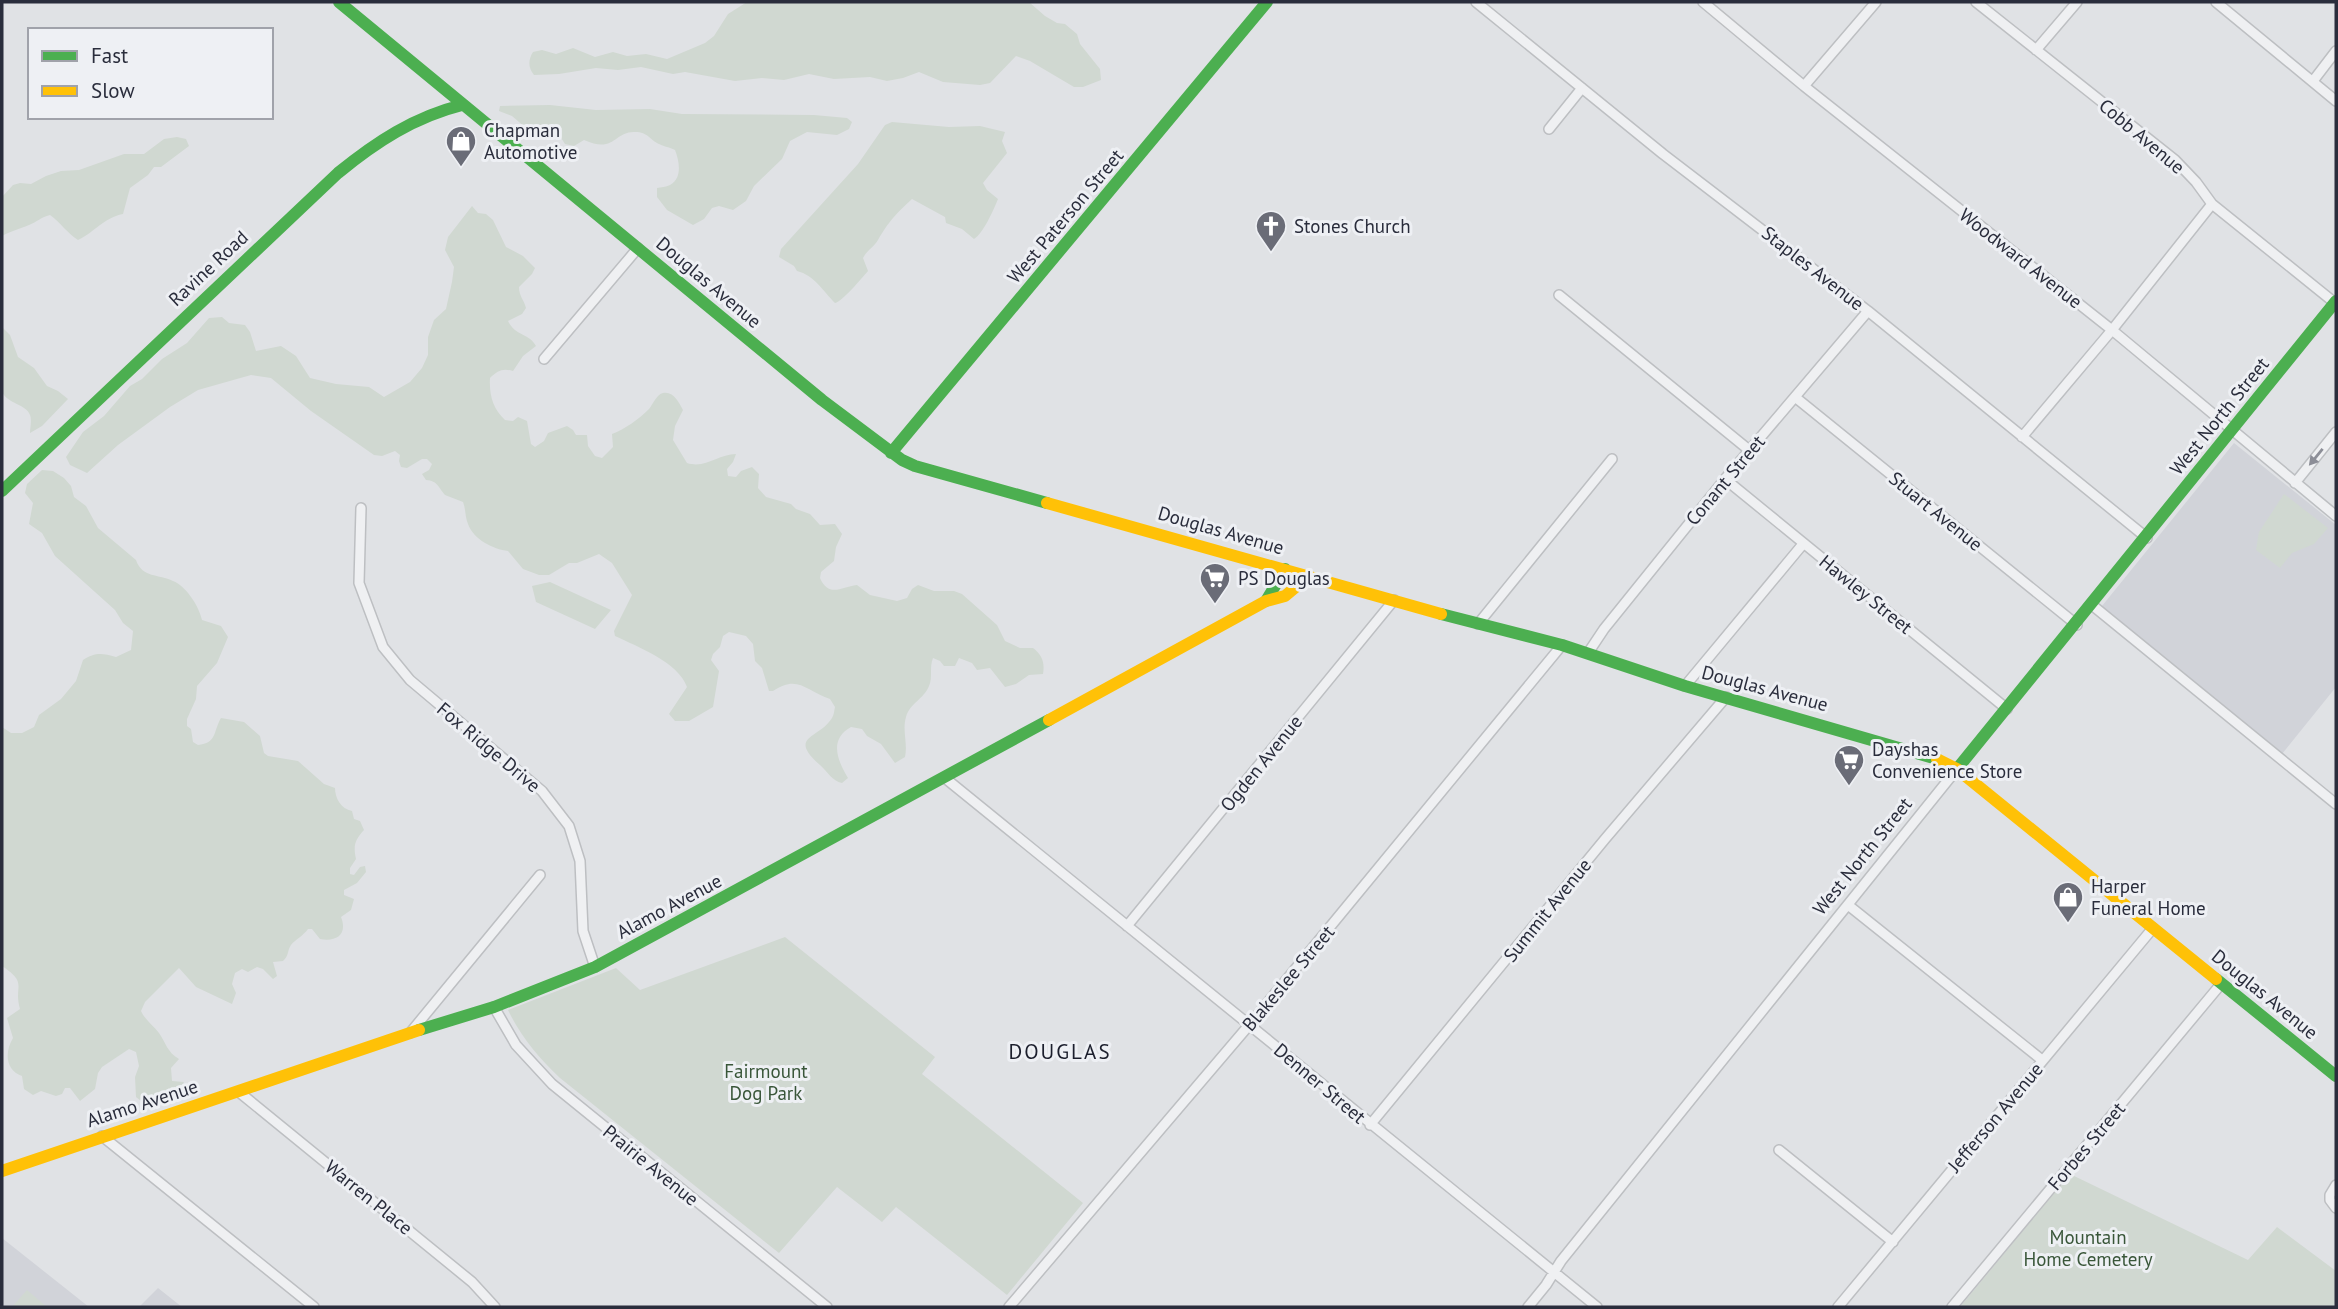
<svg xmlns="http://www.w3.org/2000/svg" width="2338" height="1309" viewBox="0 0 2338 1309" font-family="'PT Sans',sans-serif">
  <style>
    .built { fill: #d1d3d9 }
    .green { fill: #d0d8d1 }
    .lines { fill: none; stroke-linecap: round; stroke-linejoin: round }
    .street-casing { stroke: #bdbfc2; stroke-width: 12 }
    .street { stroke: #eff0f2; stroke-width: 9 }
    .fast { stroke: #4caf50; stroke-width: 12 }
    .slow { stroke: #ffc107; stroke-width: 12 }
    .oneway { fill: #8c8e97 }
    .labels { text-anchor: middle; stroke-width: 6; stroke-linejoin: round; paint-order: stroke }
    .poi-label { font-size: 19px; fill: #2a2d3c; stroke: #eef0f4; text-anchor: start }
    .street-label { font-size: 19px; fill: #2a2d3c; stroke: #eef0f4 }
    .park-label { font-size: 19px; fill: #395639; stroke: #eef0f4 }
    .neighbourhood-label { font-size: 21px; letter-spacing: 2px; fill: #1c1f2d; stroke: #eef0f4 }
  </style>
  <rect width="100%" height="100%" fill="#e0e2e5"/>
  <path class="built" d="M2234,443L2336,525V687L2282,754L2106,612L2102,606Z
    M2,1238L89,1307H2Z
    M158,1288L182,1307H139Z"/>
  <path class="green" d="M747,2H1029L1045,16L1057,23L1065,24L1077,34L1080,44L1100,69L1101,80L1083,87H1074L1030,61L1016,56L990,83L980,85L943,82L919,72L903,78L887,81L870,77L834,79L809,74L784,80L762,78L735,81L685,72L673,74L641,67L618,70L596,68L559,74L534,75C528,68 528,60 533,52L542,50L556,54L573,48L595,57L613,52L627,56L646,54L667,59L705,43L714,36L728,14Z
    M550,105L596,110L650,109L682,114L814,115L847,118L852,122L849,129L837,135L807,132L790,141L782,159L754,186L746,201L733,210L719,206L712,208L704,219L693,225L667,210L657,197V188C661,187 666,187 670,185C683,178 679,160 675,150C669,147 665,147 659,144C650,140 648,132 635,132C614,131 615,154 584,140L574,146L565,144L556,130L546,124L526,128L512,116L499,111L500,106Z
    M892,122L949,127L980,126L1005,132L1002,141L1007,153L983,183L987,190L998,199C994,209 983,234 974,239L962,229L946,223L945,217L912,199C896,214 889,221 878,240C874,247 867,250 863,258L868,271C861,279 843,301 835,303C823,291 814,275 797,271L794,266L779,257L781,249L858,164L885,125Z
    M177,137L186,139L189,146L161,167H154L148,175L130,188L123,214C103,218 95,232 78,240C67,233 61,223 50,215C41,217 37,222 29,225C19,229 11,231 2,236V197L13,185L20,183L31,184L46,176L61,171L79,170L124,154H144L164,139Z
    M472,206L478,213L486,214L493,220L506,247L523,256L535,268L532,274L519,287C519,296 524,300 526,308L522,314L508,321C516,337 528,332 536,346L523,356L513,371C503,368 498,370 490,378C489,395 493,409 505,420L513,421L518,417L527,421L531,444L535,447L544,441L548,433L567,426L573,430L576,435H587L588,446L595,456L602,458L613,447L612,434C625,429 639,419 649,409C653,404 657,394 663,393C674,391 679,403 683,410L675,426L673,440L687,463C706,469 718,454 736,454L733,462L727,469L728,476L736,477L741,471L752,467L759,474L758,488L766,497L791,504L796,509L810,514L820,525L835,524L842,534L836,547L834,561L821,572L820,578C829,598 841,587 857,585L870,595L897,601L907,598L912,589L918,585L934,591H954L962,594L997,625L1005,641L1020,648H1033C1042,655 1045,662 1043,674L1029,675L1016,684L1005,687L990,668L977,670L972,663L959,658L955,666H944L940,661L933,658C929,668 933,677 929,686C924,699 910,703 906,717C902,731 908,743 905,757L895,763L881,744L867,736L862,729L851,727C829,739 837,760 848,778L842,783C832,781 828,772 820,765C787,736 819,739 832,718C834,715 834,711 835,707L830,699C806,691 798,674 773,691H769L762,668L755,661L753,644L746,636L729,632L723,636L720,647L713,654L711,660L719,671L713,707L689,721H675L669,714L687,687C678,662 638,647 615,636L614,631L632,595L612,563L599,554L577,563H569L549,575H539L523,569L508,551C493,549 474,540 468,524C465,517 466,510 463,502L445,495C438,487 438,481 426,480L422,474L429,470L432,464L427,459H422L407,468L401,467L399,461L400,455L395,451L382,456L374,455L311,411L271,378L251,375L198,390L170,407L118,445L87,473L70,465L66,457L83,432L104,416L130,386L142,379L162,359L187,343L209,318L222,317L229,323L245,325L250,332L256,351L281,346L296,356L310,378L336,384L369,387L384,397L410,382L422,368L428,355V337L434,320L446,309L452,282L454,267L445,250L448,237Z
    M2,327L10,335L18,357L34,368L47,386L58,391L68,399L42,426L30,433C30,428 32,420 30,415C26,404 8,404 2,392Z
    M42,470L53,471L64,478L71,486L74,497L86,506L98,528L136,560C142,578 159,574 173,581C186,586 199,606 202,620L221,626L228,637L217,663L197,686L196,699L187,719V726L191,729L193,742L198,745C217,743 213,732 221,718L244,722L260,736L264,753L268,756L298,761L324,784L335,788C335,798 341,809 352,811L354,819L360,821L364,830C355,840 353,845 356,859L350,868V874L354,875L360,867L365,866L366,872L357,883L344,890V895L354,899L351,910L341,917C348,935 336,942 320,939L312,929H308C304,935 295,940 291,945C287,951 289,956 283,961L273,962L277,976L273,979L263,969L257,967L248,972L242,969L235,973L232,984L236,993L232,1004L196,987L179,968L145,1002L141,1011C145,1020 153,1025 159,1033C166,1043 167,1052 179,1059L171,1068L172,1081L184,1082C176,1096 156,1100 141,1101L136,1097L135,1077L139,1066L136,1052L129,1049L102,1067L98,1073L95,1089L80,1101L70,1088H65L62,1094L56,1096L41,1091L33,1095L24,1089L22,1076C6,1070 4,1053 13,1038L7,1018L20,1009C13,985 29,984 2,966V727L11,733H22L34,727L39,715L61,699L76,681L83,660C95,652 102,653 116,657L131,650L133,631L123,623L115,610L55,556L42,533L29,524L33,503L25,493L27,484Z
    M2284,494L2328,528L2314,544L2292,553L2280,568L2256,550L2259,532Z
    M550,582L611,610L595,629L536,602L532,586Z
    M785,937L935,1057L922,1074L1083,1203L1007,1295L896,1207L882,1222L837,1187L779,1253L560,1078C538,1057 521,1037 508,1010L616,968L640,990Z
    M2070,1174L2248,1260L2277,1227L2336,1271V1307H1960Z
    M27,1290L47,1307H12Z"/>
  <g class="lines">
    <g class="street-casing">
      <path id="street" d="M1476,2L1663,154L1868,311L2147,538
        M1703,2L1804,86L2112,330L2336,516
        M1976,2L2175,160L2196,182L2212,204L2335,303
        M2216,2L2336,101
        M2036,50L2077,2
        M2313,81L2336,51
        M1804,86L1876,2
        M1549,129L1582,88
        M1559,295L1749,450
        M544,359L638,248
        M1795,397L2077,625
        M2022,437L2112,330L2212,204
        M1725,479L2007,709
        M2295,483L2336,432
        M361,508L359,583L383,647L410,680L542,791L569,826L580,861L583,931L595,967
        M2092,605L2336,804
        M1478,624L1612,459
        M1588,653L1604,629L1725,479L1868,311
        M1685,686L1803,544
        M945,778L1597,1307
        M1848,905L2042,1060
        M1127,926L1394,600
        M494,1007L516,1045L552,1084L827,1307
        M410,1033L540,875
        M239,1092L472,1282L495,1307
        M1370,1125L1605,839L1726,697
        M102,1136L314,1307
        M1779,1150L1893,1242
        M2336,1185L2330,1195V1200L2336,1208
        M1009,1307L1250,1024L1562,645
        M1528,1307L1546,1285L1561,1261L1957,769
        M1838,1307L2153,928
        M1952,1307L2221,984"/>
    </g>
    <use href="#street" class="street"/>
    <path class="fast" d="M339,2L822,400L902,460L915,466L1047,503
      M891,453L1267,2
      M2,491L338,173C376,142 414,117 462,105
      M1266,601L1285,569
      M1441,614L1562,645L1685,686L1937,759
      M1957,769L2336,301
      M2216,979L2336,1076
      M419,1030L494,1007L595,967L1049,720"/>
    <path class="slow" d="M1047,503L1441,614
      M1049,720L1266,601L1285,596L1309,576
      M1937,759L1957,769L2216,979
      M2,1171L419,1030"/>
  </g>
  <defs><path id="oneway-solid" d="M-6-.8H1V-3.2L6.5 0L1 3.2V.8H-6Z" transform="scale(1.75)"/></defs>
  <use class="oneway" href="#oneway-solid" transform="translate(2316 457) rotate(129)"/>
  <defs>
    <g id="shop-pin" transform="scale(1.575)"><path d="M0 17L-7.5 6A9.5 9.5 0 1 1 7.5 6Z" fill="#6a6c77" stroke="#eef0f4"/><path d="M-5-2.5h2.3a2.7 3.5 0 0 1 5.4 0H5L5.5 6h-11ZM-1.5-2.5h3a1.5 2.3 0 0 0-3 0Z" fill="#fff"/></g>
    <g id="church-pin" transform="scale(1.575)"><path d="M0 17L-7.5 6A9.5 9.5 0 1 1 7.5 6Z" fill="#6a6c77" stroke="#eef0f4"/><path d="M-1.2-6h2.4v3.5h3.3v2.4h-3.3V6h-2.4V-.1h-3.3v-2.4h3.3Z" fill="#fff"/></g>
    <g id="supermarket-pin" transform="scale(1.575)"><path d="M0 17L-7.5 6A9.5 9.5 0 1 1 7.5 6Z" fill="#6a6c77" stroke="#eef0f4"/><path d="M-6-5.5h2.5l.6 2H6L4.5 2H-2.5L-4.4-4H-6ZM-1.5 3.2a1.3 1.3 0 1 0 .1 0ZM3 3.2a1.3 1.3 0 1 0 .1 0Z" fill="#fff"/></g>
  </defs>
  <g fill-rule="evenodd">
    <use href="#shop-pin" x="461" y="141"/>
    <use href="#church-pin" x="1271" y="226"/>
    <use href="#supermarket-pin" x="1215" y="578"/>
    <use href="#supermarket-pin" x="1849" y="760"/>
    <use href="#shop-pin" x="2068" y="897"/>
  </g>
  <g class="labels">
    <g class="poi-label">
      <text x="484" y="137">Chapman<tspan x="484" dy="22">Automotive</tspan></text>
      <text x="1294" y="233">Stones Church</text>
      <text x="1238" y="585">PS Douglas</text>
      <text x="1872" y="756">Dayshas<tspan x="1872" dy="22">Convenience Store</tspan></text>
      <text x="2091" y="893">Harper<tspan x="2091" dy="22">Funeral Home</tspan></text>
    </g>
    <g class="street-label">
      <text transform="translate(2142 136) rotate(40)" y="7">Cobb Avenue</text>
      <text transform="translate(1065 216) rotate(-50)" y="7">West Paterson Street</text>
      <text transform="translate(2021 258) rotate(38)" y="7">Woodward Avenue</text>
      <text transform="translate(208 268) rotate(-43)" y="7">Ravine Road</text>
      <text transform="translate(1813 268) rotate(38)" y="7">Staples Avenue</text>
      <text transform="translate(709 282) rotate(40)" y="7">Douglas Avenue</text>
      <text transform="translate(2219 416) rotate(-51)" y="7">West North Street</text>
      <text transform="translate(1725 480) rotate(-50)" y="7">Conant Street</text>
      <text transform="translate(1936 511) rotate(39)" y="7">Stuart Avenue</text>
      <text transform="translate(1221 530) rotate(16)" y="7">Douglas Avenue</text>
      <text transform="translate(1866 594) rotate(39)" y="7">Hawley Street</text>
      <text transform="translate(1765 688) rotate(15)" y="7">Douglas Avenue</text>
      <text transform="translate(489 747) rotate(40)" y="7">Fox Ridge Drive</text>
      <text transform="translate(1261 763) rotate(-51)" y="7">Ogden Avenue</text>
      <text transform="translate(1862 856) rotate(-51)" y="7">West North Street</text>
      <text transform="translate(669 906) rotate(-28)" y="7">Alamo Avenue</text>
      <text transform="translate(1547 910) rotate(-51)" y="7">Summit Avenue</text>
      <text transform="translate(1288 978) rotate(-50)" y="7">Blakeslee Street</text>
      <text transform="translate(2265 994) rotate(39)" y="7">Douglas Avenue</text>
      <text transform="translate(1320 1083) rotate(40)" y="7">Denner Street</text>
      <text transform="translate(142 1103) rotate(-18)" y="7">Alamo Avenue</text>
      <text transform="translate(1995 1117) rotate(-50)" y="7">Jefferson Avenue</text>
      <text transform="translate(2086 1146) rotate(-50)" y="7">Forbes Street</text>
      <text transform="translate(651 1165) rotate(39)" y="7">Prairie Avenue</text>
      <text transform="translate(369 1197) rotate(39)" y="7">Warren Place</text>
    </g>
    <g class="park-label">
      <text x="766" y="1078">Fairmount<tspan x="766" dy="22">Dog Park</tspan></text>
      <text x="2088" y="1244">Mountain<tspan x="2088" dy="22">Home Cemetery</tspan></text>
    </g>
    <g class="neighbourhood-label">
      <text x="1060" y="1059">DOUGLAS</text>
    </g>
  </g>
  <rect width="2338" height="1309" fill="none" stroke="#2a2d3c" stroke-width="7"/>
  <rect x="28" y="28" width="245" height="91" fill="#eef0f4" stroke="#a0a2aa" stroke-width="2"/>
  <rect x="42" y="51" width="35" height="10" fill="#4caf50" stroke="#a0a2aa" stroke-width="2"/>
  <text x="91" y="63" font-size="21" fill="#2a2d3c">Fast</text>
  <rect x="42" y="86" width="35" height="10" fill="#ffc107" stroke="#a0a2aa" stroke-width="2"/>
  <text x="91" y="98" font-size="21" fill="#2a2d3c">Slow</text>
</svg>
